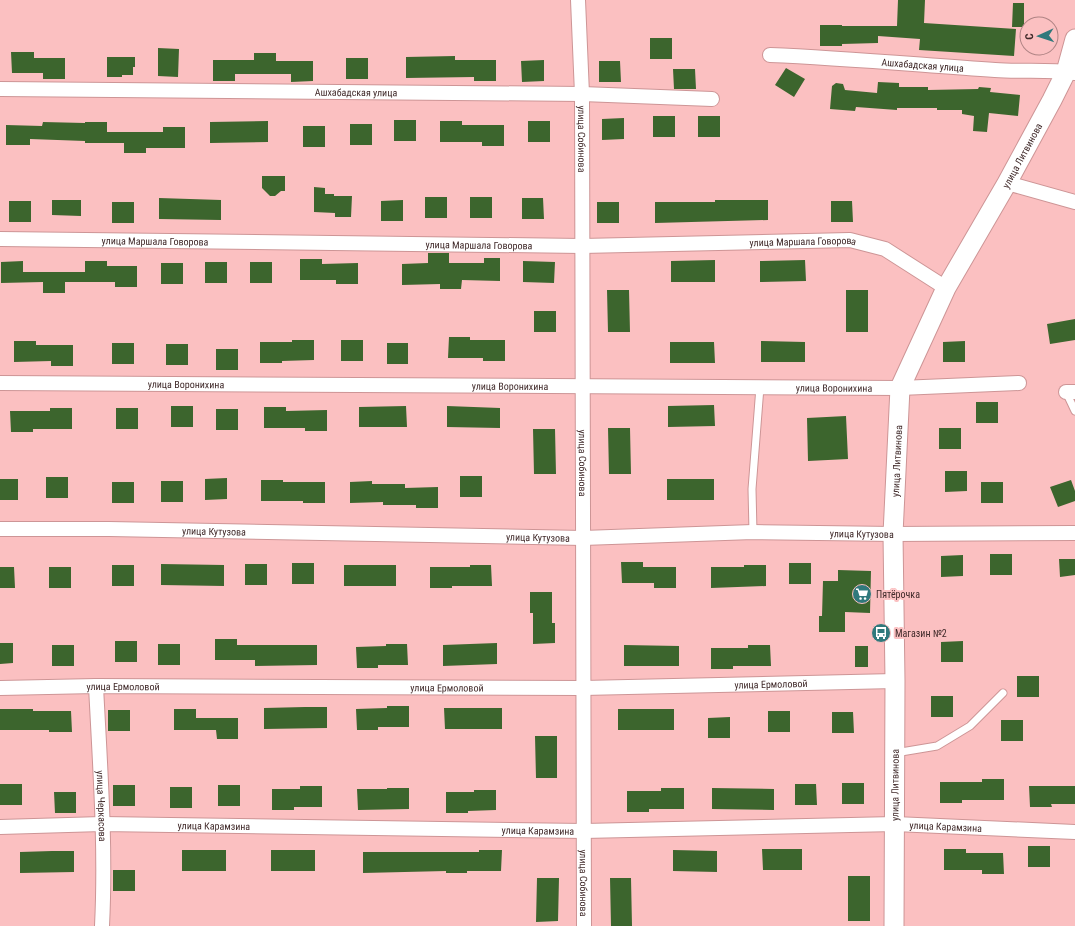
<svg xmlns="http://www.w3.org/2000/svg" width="1075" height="926" viewBox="0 0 1075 926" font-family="'Roboto Condensed',sans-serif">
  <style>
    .building { fill: #3c652d }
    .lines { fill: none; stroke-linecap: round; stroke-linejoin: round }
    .lane-casing { stroke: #cd9596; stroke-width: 9 }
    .street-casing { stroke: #cd9596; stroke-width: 16 }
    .secondary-casing { stroke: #cd9596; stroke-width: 21 }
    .lane { stroke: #fff; stroke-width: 7 }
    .street { stroke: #fff; stroke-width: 14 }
    .secondary { stroke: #fff; stroke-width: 19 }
    .labels { text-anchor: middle; stroke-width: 4; stroke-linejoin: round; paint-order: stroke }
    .street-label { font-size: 10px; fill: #402a2a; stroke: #fbc0c1 }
    .poi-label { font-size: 10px; fill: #402a2a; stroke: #fbc0c1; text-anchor: start }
  </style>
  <rect width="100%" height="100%" fill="#fbc0c1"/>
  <path class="building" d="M898,0H925L924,23L1016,29L1014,56L919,50L920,39L878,36V43L842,44V46H820V25H842V26H897Z
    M1013,3H1024V27H1012Z
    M650,38H672V59H650Z
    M158,48L179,49L178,77L158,76Z
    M11,52H34V58H65V79H43V73H12Z
    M254,53H276V61H313V81L291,82V74H235V81H213V60H254Z
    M455,56V60H496V81H474V77L406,78V57Z
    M107,57H135V67H133V75H122V77H107Z
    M346,58H368V79H346Z
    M544,60V81L522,82L521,61Z
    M599,61H620L621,82H599Z
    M786,68L805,79L794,97L775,85Z
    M673,69H695L696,89H674Z
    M878,82L899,83V87H928V90L978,89L979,87L991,88L990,92L1020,95L1018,116L989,113L987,132L973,131L974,116L962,114V110H937V108H897V110L856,107L855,111L830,109L832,86L836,83L843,84L845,90L877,93Z
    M653,116H675V137H653Z
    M698,116H720V137H698Z
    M624,118V139L602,140V119Z
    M394,120H416V141H394Z
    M268,121V142L210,143V122Z
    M440,121H462V125H504V146H482V142H440Z
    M528,121H550V142H528Z
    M43,122L85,123V122H107V132H163V127H185V148H146V153H124V143H85V141L30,139V145H6V125L42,126Z
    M350,124H372V145H350Z
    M303,126H325V147H303Z
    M262,176H285V191H281L275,196H270L262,188Z
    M314,187L325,188V194H334V196H352L351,217H335V213L314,212Z
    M425,197H447V218H425Z
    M470,197H492V218H470Z
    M159,198L221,200V220L159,219Z
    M522,198H543L544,219H522Z
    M52,200H81V216L52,215Z
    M403,200V221H381V201Z
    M715,200H768V220L655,223V202H715Z
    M9,201H31V222H9Z
    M831,201H852L853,222H831Z
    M112,202H134V223H112Z
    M597,202H619V223H597Z
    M428,253H449V263H484V258H500V281L462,280L461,289H440V284L402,285V264L428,263Z
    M300,259H322V264L358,263V284H336V280H300Z
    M715,260V282H671V261Z
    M805,260L806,281L760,282V261Z
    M23,261V272H85V261H107V266H137V287H115V282H65V293H43V282L1,283V262Z
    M523,261L555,262L554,283L523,282Z
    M205,262H227V283H205Z
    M250,262H272V283H250Z
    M161,263H183V284H161Z
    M607,290H629L630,332H608Z
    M846,290H868V332H846Z
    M534,311H556V332H534Z
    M1075,319V340L1050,344L1047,324Z
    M449,337H470V340H505V361H483V358H448Z
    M292,340H314V360L282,361V363H260V342H292Z
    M341,340H363V361H341Z
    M14,341H36V345H73V366H51V361L14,362Z
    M761,341L805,342V362H761Z
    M965,341V362H943V342Z
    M670,342H714L715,363H670Z
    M112,343H134V364H112Z
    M387,343H408V364H387Z
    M166,344H188V365H166Z
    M216,349H238V370H216Z
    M976,402H998V423H976Z
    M714,405L715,426L668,427V406Z
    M171,406H193V427H171Z
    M406,406L407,427H359V407Z
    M447,406L500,408V428L447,427Z
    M264,407H286V411L327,410V431H305V428H264Z
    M50,408H72V429H33V432H11L10,411H50Z
    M116,408H138V429H116Z
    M216,409H238V430H216Z
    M846,416L848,459L808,461L807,418Z
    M608,428H630L631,474H609Z
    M939,428H961V449H939Z
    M533,429H555L556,474H534Z
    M945,471H967V491L945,492Z
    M460,476H482V497H460Z
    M46,477H68V498H46Z
    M227,478V499L205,500V479Z
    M0,479H18V500H0Z
    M667,479H714V500H667Z
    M261,480H283V482H325V503H303V501H261Z
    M1071,480L1075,491V501L1058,507L1050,487Z
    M161,481H183V502H161Z
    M372,481V484H405V488L438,487V508H416V505H383V502L350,503V482Z
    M112,482H134V503H112Z
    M981,482H1003V503H981Z
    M990,554H1012V575H990Z
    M963,555V576L941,577V556Z
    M1059,559H1075V575L1060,577Z
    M621,562H643V567H676V588H654V583H622Z
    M292,563H314V584H292Z
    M789,563H811V584H789Z
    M161,564L224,565V586L161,585Z
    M245,564H267V585H245Z
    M112,565H134V586H112Z
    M344,565H396V586H344Z
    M470,565H491L492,586H452V588H430V567H470Z
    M744,565H766V586L711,588V567H744Z
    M0,567H14L15,588H0Z
    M49,567H71V588H49Z
    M838,570L871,571L870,613L845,612V632H819V616H822L823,581H838Z
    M530,592H552V623H555V643L533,644V613H530Z
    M215,639H237V645H317V665L255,666V660H215Z
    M115,641H137V662H115Z
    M963,641V662H941V642Z
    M0,643H13V663L0,664Z
    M497,643V664L443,666V645Z
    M158,644H180V665H158Z
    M386,644H407L408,665H378V668H357L356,647L386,646Z
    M52,645H74V666H52Z
    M624,645L679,646V666H624Z
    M748,645H770L771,666H733V669H711V648H748Z
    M855,646H868V667H855Z
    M1017,676H1039V697H1017Z
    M931,696H953V717H931Z
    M387,706H409V727H378V730H357L356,709L387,708Z
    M305,707H327V728L264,729V708Z
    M444,708H502V729H445Z
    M0,709H33V711H71L72,732H49V730H0Z
    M174,709H196V718H238V739H217L216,730H174Z
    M618,709H674V730H618Z
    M108,710H130V731H108Z
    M768,711H790V732H768Z
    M832,712H853L854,733H832Z
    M730,717V738H708V718Z
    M1001,720H1023V741H1001Z
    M535,736H557V778H536Z
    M982,779H1004V800H962V803H940V782H982Z
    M842,783H864V804H842Z
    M0,784H22V805H0Z
    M795,784H816L817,805H795Z
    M113,785H135V806H113Z
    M218,785H240V806H218Z
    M300,786H322V807H294V810H272V789H300Z
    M1029,786H1075V804H1051L1052,807H1030Z
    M170,787H192V808H170Z
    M387,788H409V809L358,810L357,789H387Z
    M661,788H684V809H649V812H627V791H661Z
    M712,788L774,789V810L712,809Z
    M474,790H496V810L468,811V813H446V792H474Z
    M54,792H76V813H55Z
    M1028,846H1050V867H1028Z
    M762,849H802V870H763Z
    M944,849H966V853H1003L1004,874H982V870H944Z
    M182,850H226V871H182Z
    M271,850H315V871H271Z
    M479,850H502L501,871H467V873H446V871L363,873V852H479Z
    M673,850L717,851V872L673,871Z
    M52,851H74V872L20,873V852Z
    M113,870H135V891H113Z
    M848,876H870V921H848Z
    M537,878H559L558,921L536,922Z
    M610,878H631L632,926H611Z"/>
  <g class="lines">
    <g class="lane-casing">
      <path id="lane" d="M1066,392L1075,411
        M753,532L752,489L760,387
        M895,753L937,746L970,726L1003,693"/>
    </g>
    <g class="street-casing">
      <g id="street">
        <path id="s1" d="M578,0L582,94L584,926"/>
        <path id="s2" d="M770,55C845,58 920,65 995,70C1021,72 1049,69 1075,73"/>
        <path id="s3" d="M0,89L582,94L712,99"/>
        <path d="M1007,183L1075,202"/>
        <path id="s4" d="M0,239L582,246L850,240L885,249L946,288"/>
        <path id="s5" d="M0,383L900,388L1019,383"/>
        <path d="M1066,392H1075"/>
        <path id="s6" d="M0,529H109L583,538L753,532L893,534L1075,533"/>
        <path id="s7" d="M96,686C100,766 106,846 102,926"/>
        <path id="s8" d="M0,688L96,686L583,688L895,681"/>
        <path id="s9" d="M0,827L102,824L584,831L895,824L1075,832"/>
      </g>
    </g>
    <g class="secondary-casing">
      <g id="secondary">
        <path id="s10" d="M894,926L895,681L893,534L900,388L946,288L1007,183L1052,100L1066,72L1075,39"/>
      </g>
    </g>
    <use href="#lane" class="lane"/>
    <use href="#street" class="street"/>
    <use href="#secondary" class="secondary"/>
  </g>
  <defs>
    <g id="supermarket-disc" transform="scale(1)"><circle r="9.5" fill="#30797c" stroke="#fbc0c1"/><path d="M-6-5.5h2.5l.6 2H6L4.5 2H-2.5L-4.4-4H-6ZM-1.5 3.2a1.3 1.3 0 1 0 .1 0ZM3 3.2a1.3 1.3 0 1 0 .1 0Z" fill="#fff"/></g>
    <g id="bus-disc" transform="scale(1)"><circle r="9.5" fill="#30797c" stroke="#fbc0c1"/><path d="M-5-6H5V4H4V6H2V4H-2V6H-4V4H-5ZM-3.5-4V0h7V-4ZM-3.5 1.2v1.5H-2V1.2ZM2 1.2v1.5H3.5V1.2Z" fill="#fff"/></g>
  </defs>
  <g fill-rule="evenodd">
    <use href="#supermarket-disc" x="862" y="594"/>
    <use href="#bus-disc" x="881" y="633"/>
  </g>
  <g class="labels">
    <g class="street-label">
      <text dy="4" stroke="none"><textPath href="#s2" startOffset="153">Ашхабадская улица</textPath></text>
      <text dy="4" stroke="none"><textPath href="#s3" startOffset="356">Ашхабадская улица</textPath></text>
      <text dy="4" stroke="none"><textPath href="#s1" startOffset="139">улица Собинова</textPath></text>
      <text dy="4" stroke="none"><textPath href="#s10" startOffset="801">улица Литвинова</textPath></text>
      <text dy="4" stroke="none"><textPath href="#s4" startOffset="155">улица Маршала Говорова</textPath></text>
      <text dy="4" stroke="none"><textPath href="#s4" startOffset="803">улица Маршала Говорова</textPath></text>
      <text dy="4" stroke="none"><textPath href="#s4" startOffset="479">улица Маршала Говорова</textPath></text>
      <text dy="4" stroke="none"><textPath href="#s5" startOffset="186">улица Воронихина</textPath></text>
      <text dy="4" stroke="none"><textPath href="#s5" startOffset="510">улица Воронихина</textPath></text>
      <text dy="4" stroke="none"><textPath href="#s5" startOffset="834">улица Воронихина</textPath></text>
      <text dy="4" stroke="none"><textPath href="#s10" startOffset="465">улица Литвинова</textPath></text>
      <text dy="4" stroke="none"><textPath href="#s1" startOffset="463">улица Собинова</textPath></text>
      <text dy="4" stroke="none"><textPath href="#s6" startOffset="214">улица Кутузова</textPath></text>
      <text dy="4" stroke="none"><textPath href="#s6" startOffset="862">улица Кутузова</textPath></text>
      <text dy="4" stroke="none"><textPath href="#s6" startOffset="538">улица Кутузова</textPath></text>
      <text dy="4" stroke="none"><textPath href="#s8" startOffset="771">улица Ермоловой</textPath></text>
      <text dy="4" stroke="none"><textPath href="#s8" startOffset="123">улица Ермоловой</textPath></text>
      <text dy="4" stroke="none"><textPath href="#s8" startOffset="447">улица Ермоловой</textPath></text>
      <text dy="4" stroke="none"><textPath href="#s10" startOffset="141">улица Литвинова</textPath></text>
      <text dy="4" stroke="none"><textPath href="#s7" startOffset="120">улица Черкасова</textPath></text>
      <text dy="4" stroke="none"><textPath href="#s9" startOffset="214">улица Карамзина</textPath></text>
      <text dy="4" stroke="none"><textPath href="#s9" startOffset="946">улица Карамзина</textPath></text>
      <text dy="4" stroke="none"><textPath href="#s9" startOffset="538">улица Карамзина</textPath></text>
      <text dy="4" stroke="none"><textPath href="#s1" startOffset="883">улица Собинова</textPath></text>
    </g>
    <g class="poi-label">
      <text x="876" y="598">Пятёрочка</text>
      <text x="895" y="637">Магазин №2</text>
    </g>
  </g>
  <g transform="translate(1039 36) rotate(267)"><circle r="19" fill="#fbc0c1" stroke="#b08485"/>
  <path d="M0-3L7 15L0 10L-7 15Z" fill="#30797c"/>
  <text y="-6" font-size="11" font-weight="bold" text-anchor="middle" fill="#402a2a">С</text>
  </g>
</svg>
